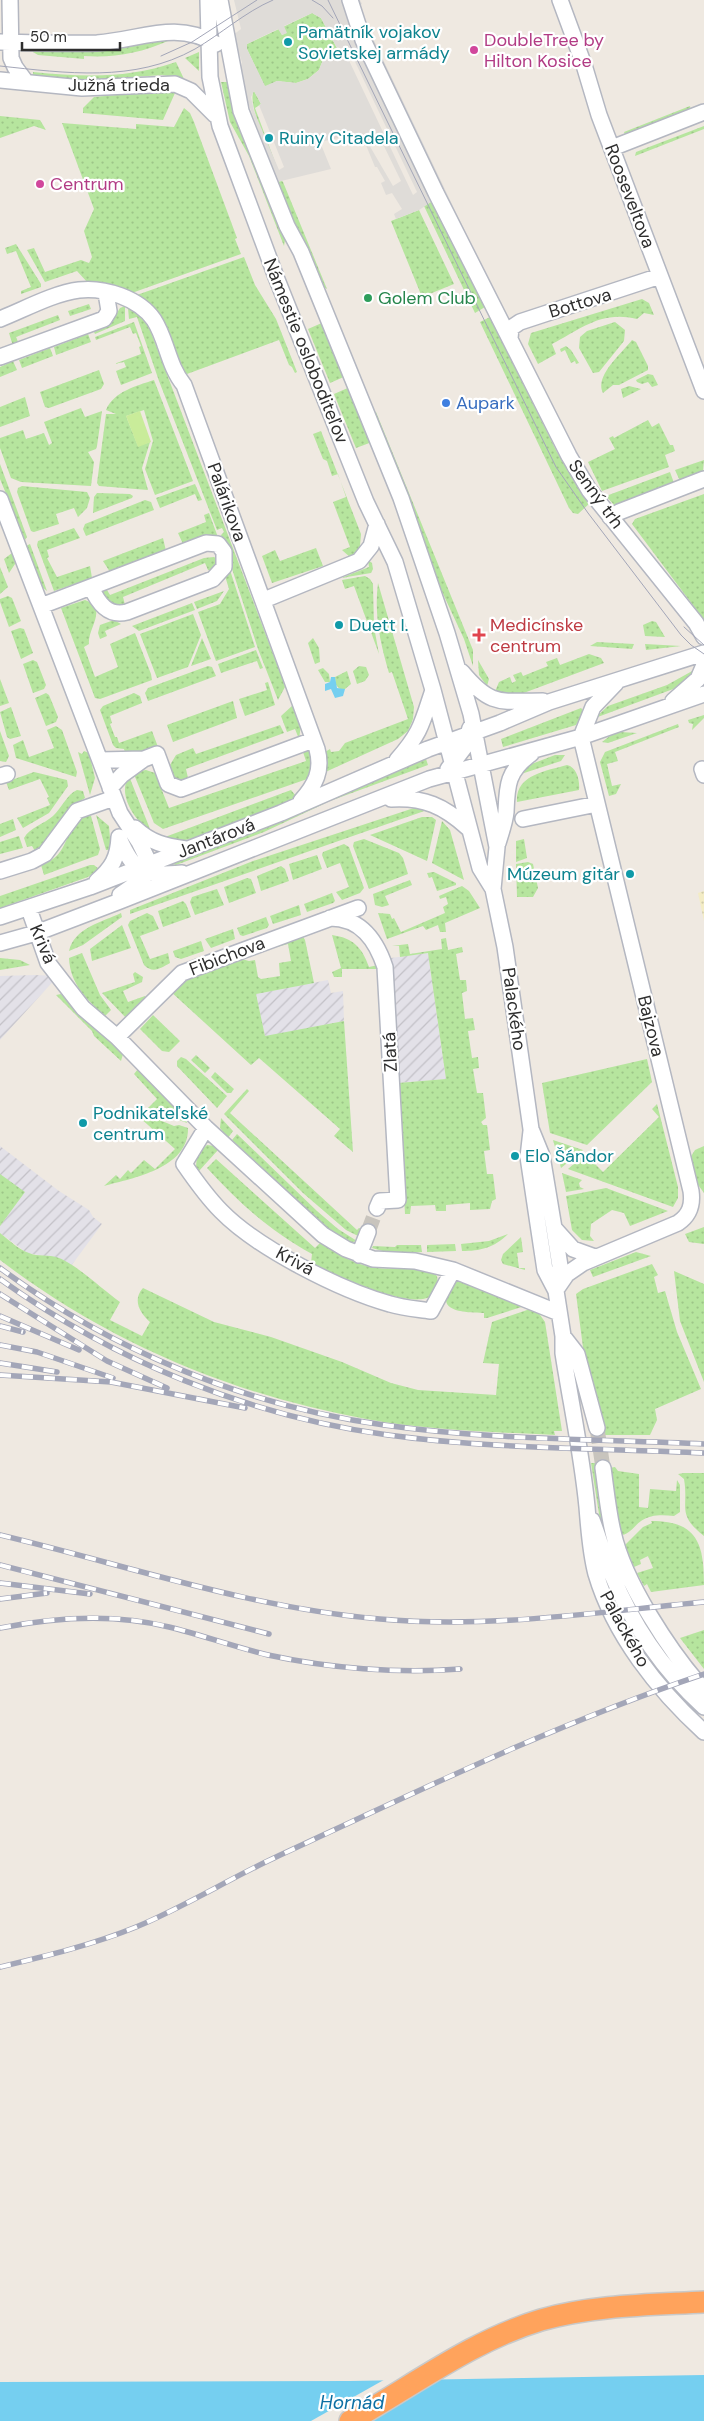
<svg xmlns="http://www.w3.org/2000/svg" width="704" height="2421" viewBox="0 0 704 2421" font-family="'DM Sans',sans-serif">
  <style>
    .industrial { fill: url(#industrial-furrows) }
    .grass { fill: url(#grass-dots) }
    .sand { fill: url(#sand-dots) }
    .pitch { fill: #c9ec9a }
    .plaza { fill: #dfdcd8; fill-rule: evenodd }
    .water { fill: #75cff0 }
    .pier { fill: #efe9e1 }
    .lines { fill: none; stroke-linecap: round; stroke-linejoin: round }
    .minor-tunnel { stroke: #c8c4bd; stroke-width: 15; stroke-dasharray: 15 8; stroke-linecap: butt }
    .minor-casing { stroke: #b4b7c1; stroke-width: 18 }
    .highway-casing { stroke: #c9c9c9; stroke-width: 24 }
    .minor { stroke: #fff; stroke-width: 15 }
    .highway { stroke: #ffa35c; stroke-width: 21 }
    .tram { stroke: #a3a6b8; stroke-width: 1 }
    .rail-casing { stroke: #a3a6b8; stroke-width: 5.5 }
    .rail { stroke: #fff; stroke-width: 4; stroke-dasharray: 11; stroke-linecap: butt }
    .culture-dot { fill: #0f9aa8; stroke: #fff; stroke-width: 2 }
    .hotel-dot { fill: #d1479c; stroke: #fff; stroke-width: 2 }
    .leisure-dot { fill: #2e9e5b; stroke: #fff; stroke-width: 2 }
    .shop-dot { fill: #3f7fe0; stroke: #fff; stroke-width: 2 }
    .health-dot { fill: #e0444e; stroke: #fff; stroke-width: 2 }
    .labels { text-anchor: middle; stroke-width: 4.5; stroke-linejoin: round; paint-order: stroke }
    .culture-label { font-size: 18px; fill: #0d838f; stroke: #fff; text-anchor: start }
    .hotel-label { font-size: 18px; fill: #b23c85; stroke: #fff; text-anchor: start }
    .street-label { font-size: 18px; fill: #2e2e2e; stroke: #fff }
    .leisure-label { font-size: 18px; fill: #27864d; stroke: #fff; text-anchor: start }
    .shop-label { font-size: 18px; fill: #366cbe; stroke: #fff; text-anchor: start }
    .health-label { font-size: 18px; fill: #be3a42; stroke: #fff; text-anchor: start }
    .water-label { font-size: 19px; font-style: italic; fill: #0d6fa3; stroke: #fff }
  </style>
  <defs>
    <pattern id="industrial-furrows" width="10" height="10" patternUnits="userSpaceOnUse" patternTransform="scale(1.25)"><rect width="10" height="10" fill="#e3e1e8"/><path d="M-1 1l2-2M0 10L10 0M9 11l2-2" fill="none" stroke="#c3c1c7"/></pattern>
    <pattern id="grass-dots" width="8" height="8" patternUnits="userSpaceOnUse" patternTransform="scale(1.25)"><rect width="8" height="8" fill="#b6e59e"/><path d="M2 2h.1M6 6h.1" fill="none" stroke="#9dc588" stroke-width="1.8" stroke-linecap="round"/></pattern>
    <pattern id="sand-dots" width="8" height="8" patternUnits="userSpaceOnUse" patternTransform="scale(1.25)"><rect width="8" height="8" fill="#f3ecc5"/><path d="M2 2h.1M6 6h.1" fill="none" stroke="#d1cbaa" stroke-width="1.8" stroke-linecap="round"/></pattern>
  </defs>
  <rect width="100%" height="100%" fill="#efe9e1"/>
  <path class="industrial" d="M428,953L446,1079L398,1083L391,958Z
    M35,975L58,976L0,1040V976Z
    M328,980L331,993L343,991L344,1021L265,1037L256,994Z
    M0,1146L59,1191L89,1210L93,1217L102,1224L71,1266L61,1259L27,1253L0,1233V1226L23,1194L0,1177Z"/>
  <path class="grass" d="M312,13L321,18L338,50L324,57L319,70L308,79L296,83L277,81L265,87L247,49V44L279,29L282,35L286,33L283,27Z
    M168,39V41C141,53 114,58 84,56V59L38,55L33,52V50H96Z
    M199,52V71L185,58Z
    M176,62L184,79L162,75L90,80L33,75V72C85,77 126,79 176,62Z
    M221,82H227L237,121L285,240L284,246L249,156L230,122Z
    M161,91L175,93L163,120L83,113V108L94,97Z
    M254,91L261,104L255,108L278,170C272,156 246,103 254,91Z
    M690,106L691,112L626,137L624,132Z
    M184,108L190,113L194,122L237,238L235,239L241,254L129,294L88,283L77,271L45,282L27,250L34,248L45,272L81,260L89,263L92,257L84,231L94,209L62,123L136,129V124L174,127Z
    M0,116L40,120L46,130L34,126L0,138Z
    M704,126V129L635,156L636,152Z
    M282,181L283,182L327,289L317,283L277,182Z
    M434,200L485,307L475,313L424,206Z
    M419,210L454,284L422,297L391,221Z
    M16,244L41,284V287L21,294V291L31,287L16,251L7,254L5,248Z
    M244,257L255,285L276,319L297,372L295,373L292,367L289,365L279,340L187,374L184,371L166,326L134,296Z
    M642,299L649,303L654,315L644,313L637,319C601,310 581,329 552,344L556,354L538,364L528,344L531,333Z
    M89,304L91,309L70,316L68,311Z
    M125,306V321L95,334L94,332L110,324L120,308Z
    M128,308L136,312L149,327L283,680L285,687L278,700L258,649L221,535L224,532L222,528L217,530L159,381L137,317L129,319Z
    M58,315L60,320L16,337L19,344L13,346L9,333Z
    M490,317L557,452L590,503L578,514L573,513L569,508L480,322Z
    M134,322L152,373L121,385L116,371L126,367L124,362L114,364L141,354L139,347L141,346L136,333L133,334L130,327L96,340L95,337Z
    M324,322L346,376L330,383L308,329Z
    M615,322L625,330L624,341L599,372L593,373L579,348L580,337L587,331Z
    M88,334L91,342L56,355L54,347Z
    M632,340L636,342L648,366V370L619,385H613L603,393C594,376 622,353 632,340Z
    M566,346L571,350L579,363L576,364L575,361L571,363L565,350L561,352L560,349Z
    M50,348L53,356L22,368L19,360Z
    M13,361L17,370L0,377V367Z
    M99,370L104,384L101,389L49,408L45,407L40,392Z
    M648,374L653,375L658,385L652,387L648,382L642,384L637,382L636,380Z
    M154,380L193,481L155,495L145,469L153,441L144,410L126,416L138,446L150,442L142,468L148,490L99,486L97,483L106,414H116L106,410C114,391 137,386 154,380Z
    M629,386L641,389L623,398L621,389Z
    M350,387L372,442L356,448L334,394Z
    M25,397L30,416L0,427V407Z
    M81,408L85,417L102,411L97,446L96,449L88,452L94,462L91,486L21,482L11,478L0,448V438L23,430L26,439L44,433L49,445L52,443L44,422Z
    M376,412L473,650V666L464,639L438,583L370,415Z
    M648,420L652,427L659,423L670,445H673L675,451L665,455L669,467L602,491L588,462L615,449L609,438L613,436L614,438Z
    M321,431L361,534L360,546L363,551L351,558L342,550L350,547L333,502L346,497L338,474L332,476L327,461L323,459L313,434Z
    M704,460L703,471L680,481L675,470Z
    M0,464L27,537L25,540L0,479Z
    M670,472L674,483L615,506L606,496Z
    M195,484L202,500L198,501L195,494L160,508L156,498Z
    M22,486L87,492L90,498L87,508L78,517L74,508L56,514L59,524L34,532L31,531L17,492L18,488Z
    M97,493L130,494L133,496L132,498L93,513L94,497Z
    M704,494V620L632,524L635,519Z
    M145,500L151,502L154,510L86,536L83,529L85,524Z
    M209,513L219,540L183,544L178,533L206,522L204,515Z
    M74,528L80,538L47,550L49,557L47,558L57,577L90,566L92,578L54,591L37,545L38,541Z
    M163,538L166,551L110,572L103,561Z
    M30,544L47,591L42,587L26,546Z
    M316,548L323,566L272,583L262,556L275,550L280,561Z
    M12,553L17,561L9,573L4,559Z
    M214,557L219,560L212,570H208L205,563L123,597L125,605H110L101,592L107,590L110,595L204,558Z
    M368,560L372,563L373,569L371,573L341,578L369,567Z
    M0,567L8,587L0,594Z
    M229,567L255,647L216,661L198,612L220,604L229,589L225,576Z
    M365,576L370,579L373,584L374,627L379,654L354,586L345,589L342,580Z
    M378,583L414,707L413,719L408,731L398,739L321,774L325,752L330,749L331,752L339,751L345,743L408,719L392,672L389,673C380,643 374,614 378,583Z
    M224,591L217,601L197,609L194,602Z
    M8,596L12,598L21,621L9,627L0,602V599Z
    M85,600C109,608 87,629 89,644L84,647L95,677L118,667L110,644L135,633L151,674L152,680L100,699L95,698L61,608Z
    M192,603L195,610L139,631L132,626Z
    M193,614L201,635L188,667L157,678L140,634Z
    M114,620L121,624L105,631L107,636L100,639L98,633L100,625Z
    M652,621L656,622L665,637L645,636L643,625Z
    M20,628L24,629L33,653L21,659L11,631Z
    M202,638L211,659L191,666Z
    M313,638L319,648L320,662L315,664L308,643Z
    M597,642L634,644L632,649L590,646Z
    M645,644L681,646L646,650Z
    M256,650L263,668L260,669L257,661L221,673L218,664Z
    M589,654L601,658L604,663L521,694H494L499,682L510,677L512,683L516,681L513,675L521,672L523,676L548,666L546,662L557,658L560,665Z
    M33,660L37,662L46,685L44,689L33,693L23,664Z
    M478,660L489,679L487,686L479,675Z
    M208,666L212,667L216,676L148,701L145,693L148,688Z
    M359,666L366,667L369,675L365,681L357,684L353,671Z
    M323,668L329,674L330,682H325L318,670Z
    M694,670L683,685L676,688L595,718L608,706L667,685Z
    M347,671L351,684L345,689H340L336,685L335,677Z
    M0,679L9,703L0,706Z
    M268,682L275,705L245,716L239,699L267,690L265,683Z
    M46,693L49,695L58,717L56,722L46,726L35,698Z
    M134,693L140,696L142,703L110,716L112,723L110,724L115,737H117L119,743L152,731L158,747L126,756L124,749L116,748L113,745L100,710L103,706Z
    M233,701L237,718L173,742L167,725Z
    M293,705L301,725L299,739L295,729L287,732L281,716Z
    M11,707L21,736L10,739L7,737L0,712Z
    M581,708L584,711L576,725L503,747L501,739Z
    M704,715V718L692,730L693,724L689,723L688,720Z
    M678,724L679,727L615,752L618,761L607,764L612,786L621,784L616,794L609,796L600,762L605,752Z
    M280,725L284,733L186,769L188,778L184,782L173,779L170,765L176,755L193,748L196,754Z
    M56,726L62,730L77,772L76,777L16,758L13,745L23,740L29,757L54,748L47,730Z
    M0,731L9,756L6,762L0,761Z
    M620,732L637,733L608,743L602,742L611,735Z
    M302,749H307L313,754V777L163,829L154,823L133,772L146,770L155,773L169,808L306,761Z
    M84,751L89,753L95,778L90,795L78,752L82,754Z
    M555,755H565L561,761L518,775L529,765Z
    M426,759L428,765L330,801L264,832L176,865L172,864L175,861L272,824Z
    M567,765C577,767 580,781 579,790L517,802C515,775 546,771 567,765Z
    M34,772L67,780L68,786L49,813L23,828L17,818L50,805L47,798L49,797L40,779L9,790L6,782Z
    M129,776L152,834C137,822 116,796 129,776Z
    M77,790L83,791L85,798L74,805L41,850L35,851L32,846L27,847L24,838C29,828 44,824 53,816C61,809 67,794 77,790Z
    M291,790L296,796L293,800L194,838L176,842L157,840Z
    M420,806L433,808L130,914V910L253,861Z
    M86,815L91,816L100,849L98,855L44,875L41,865C72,855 61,829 86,815Z
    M96,815L109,826L111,850H106Z
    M422,817H432L436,820L427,861L370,835Z
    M13,819L16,830L0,837V824Z
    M442,821L450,830L464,880L432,863Z
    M19,836L23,848L0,854V842Z
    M364,839L399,853L403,858L408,874L369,889L353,846L354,842Z
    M524,839L527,858L516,862V841Z
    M344,844L349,847L364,888L360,893L342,900L336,892L349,887L340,863L327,868L322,855L323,852Z
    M317,855L322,869L293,880L289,864Z
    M528,862L533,864L538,888L533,897H517L516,864Z
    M90,865H94L99,869L88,877L0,908V896Z
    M281,866L285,869L289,881L261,891L257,876Z
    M434,872L456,883V885L437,891L432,877L429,878L427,873Z
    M247,878L251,879L256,893L229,903L224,887Z
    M410,880L412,885L385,896L389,905L382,907L375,905L373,894Z
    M462,886L469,891L480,908L445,923L446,932H440L438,925L426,930L423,926L387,939L378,913L390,914L392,919L394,918L401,932L445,913L443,907L448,904L446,897L440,899L439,896Z
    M217,889L224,905L195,915L190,902L192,897Z
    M332,893L335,901L333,903L307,912L304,904Z
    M183,901L186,904L191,917L163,927L158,911Z
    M299,905L301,915L273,924L270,916Z
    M121,913L122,917L83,945L69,951C74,928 102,922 121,913Z
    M147,913L153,916L159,929L140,936L150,959L168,953L170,963C161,968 153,974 144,965L128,925L130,921Z
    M266,917L269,925L267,928L243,936L240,935L237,928Z
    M122,925L131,948L92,961L90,949Z
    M233,929L235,939L211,948L205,939Z
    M302,935L305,940L314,983L256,994L265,1036L344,1021L353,1152L334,1136L340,1129L259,1058L251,1065L170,991L183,978L202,968L205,974L217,969L215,963L234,957L249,961L255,960L258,977L261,979L280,976L279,963L291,961L288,944L262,951Z
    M332,935C353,938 362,947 369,967L378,965L379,969H342V977H334L332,972L341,968Z
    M446,938L448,950L462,947L463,952L456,954L460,980H466L467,991L462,993L465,1019L473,1018L475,1030L468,1031L472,1058L478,1057L479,1068L473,1069L477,1093H483L486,1118L481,1122L483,1125H487L490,1150L484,1151L487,1174H493L496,1199L492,1201L490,1209L470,1210V1203L446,1205V1211H436L435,1205L411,1206L410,1214H405L398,1083L446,1079L428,953L400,957L399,946H392L408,944L410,954L442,949L441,939Z
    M201,941L204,951L181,959L175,957L173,951Z
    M82,953L100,995L111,1010L105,1016C87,1000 70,984 69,958Z
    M0,958L20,960L30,965L0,970Z
    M135,972L143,977L142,982L123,991L128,1002L145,996L147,1000L128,1020L102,993L135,982L133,974Z
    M61,994L123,1054L121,1061L94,1036L92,1031L56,995Z
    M153,1015L180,1041L169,1052L162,1051L140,1029Z
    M196,1055L210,1068L205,1073L191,1060Z
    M181,1057L186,1059L227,1096L217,1108L177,1066V1061Z
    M647,1059L652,1082L587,1145L550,1133L542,1083Z
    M138,1069L185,1117L187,1123L148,1108L157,1099L134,1074Z
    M215,1072L234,1089L231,1093H227L211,1077Z
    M247,1089L249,1091L230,1113L357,1230L359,1228L362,1229L360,1237L346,1230L303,1193L224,1114Z
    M657,1104L678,1187V1198L673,1207L568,1169L585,1154L603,1172L659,1117L652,1109Z
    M143,1113L174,1126L179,1125L188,1128C189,1168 134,1178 104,1186L116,1175L120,1179L128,1170L131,1173L144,1160L155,1169L175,1149L139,1117Z
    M221,1118L233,1131L228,1138L220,1128Z
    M237,1134L317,1211L338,1229L357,1241L349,1243L325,1227L232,1140Z
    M553,1140L583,1150L561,1168Z
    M207,1145L215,1146L218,1150L199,1171L196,1167L197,1154Z
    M704,1146V1193L696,1182L690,1158L695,1150Z
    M216,1159L315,1248L321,1242C339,1255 355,1265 377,1268C392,1270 428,1265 437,1276C447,1332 329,1271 311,1263L312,1254C270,1231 239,1203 207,1168Z
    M562,1173L582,1180L579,1183L580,1187L584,1189L566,1192Z
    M0,1174L25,1192L0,1226Z
    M606,1188L668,1211L630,1226L624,1213L612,1210L591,1224L590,1236L594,1241L582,1240L572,1230L566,1196Z
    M704,1227V1244L689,1242L685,1234Z
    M0,1233C9,1240 19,1250 29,1253C38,1257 48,1254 59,1258C77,1265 103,1290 120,1302L110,1320L142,1336L150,1322C140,1313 132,1300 143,1288L214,1322L271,1337L342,1362L391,1383L418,1390L496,1395L499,1364L483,1363L492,1322L530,1309L538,1312L545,1322L562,1431H554L555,1435C492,1432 428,1430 366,1419C233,1395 107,1342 0,1260Z
    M508,1234C494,1248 480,1251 462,1251L461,1244L489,1241Z
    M521,1237L523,1252L517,1253L519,1268H525V1270L503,1264L501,1260L503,1254Z
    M455,1244L456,1251L427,1252V1245Z
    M397,1245H421L422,1252L393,1254L372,1248L373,1246L395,1247Z
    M636,1252L651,1256L593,1277L590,1270Z
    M652,1264L658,1275L654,1277L658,1293L665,1291L677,1332L701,1389L655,1409L657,1420L650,1435H604L584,1355L576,1294L583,1289Z
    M674,1271L704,1284V1382L680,1321Z
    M460,1281L465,1282L528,1305L487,1318H484V1313C475,1312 444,1314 446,1298C447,1294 451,1288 453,1283Z
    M591,1463H596L606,1521L628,1591L601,1527Z
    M615,1467L618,1471L639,1474V1507L648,1508L650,1489L676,1491L677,1480L680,1485V1512L674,1516C663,1515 651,1514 641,1521C635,1525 630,1534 622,1535L609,1468Z
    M684,1473H704V1536C676,1514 689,1508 684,1479L678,1474Z
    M651,1521C697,1521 704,1543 704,1585L651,1592L647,1584L644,1586L637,1573L653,1568L648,1556L640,1560L641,1564L634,1567L625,1545L643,1527L652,1523Z
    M704,1630V1669L680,1638Z"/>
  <path class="sand" d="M704,891V921L698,893Z"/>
  <path class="pitch" d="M140,411L151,442L138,447L126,416Z"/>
  <path class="plaza" d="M234,0H360L362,4L358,7L495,294L496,302L485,307L434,200L419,210L396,219L394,214L402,209L392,193L386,195L381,183L385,181L377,167H375L361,133L320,142L331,169L277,182L245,94L241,69L242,62L233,35L241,29ZM312,13L321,18L338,50L324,57L319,70L308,79L296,83L277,81L265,86L247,49V44L278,29L282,35L287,33L284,26ZM348,47L417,192L413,195L344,50ZM254,91L261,104L259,105L284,167L279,170L254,111L251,97ZM380,138L401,181L393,186L368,143Z"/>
  <path class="water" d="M331,677H335L337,688L345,689L343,696L335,698L331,689L325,691V684L330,682Z
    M704,2375V2421H0V2382L350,2381Z"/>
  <path class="pier" d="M443,2376L370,2421H311L389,2377Z"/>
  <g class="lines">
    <path class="minor-tunnel" d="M368,1232L377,1208
      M597,1428L603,1468"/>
    <g class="minor-casing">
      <path id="minor" d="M10,0L11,58L15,67L26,82
        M208,0L210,77L220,126L276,277L366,502L395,562L433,690L480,868L493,889
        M220,0L241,111L287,226L301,252L401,498L447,633L471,714L497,847L493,889L505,947L531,1129L542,1156L554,1228L560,1266L556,1291L563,1336V1353C571,1404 582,1455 587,1507C589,1530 590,1551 596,1574C614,1635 658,1690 704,1732
        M350,0L363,40L436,193L569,456L589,490L696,623L704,637
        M560,0L584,65L599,115L704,391
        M0,42C32,43 65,44 97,43C141,40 175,20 216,44
        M0,80L82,88L175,84L191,91L215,115
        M612,148L704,112
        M0,319C23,310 54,293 79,290C104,287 139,298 154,320C167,340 168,366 184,385L317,749C323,771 315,785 301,801
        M510,338L511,328L520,322L660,276
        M0,357L104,319L109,311L106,293
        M0,499L120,813L139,842L150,864L143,879L120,895
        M610,517L619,512L704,479
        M264,600L359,561L371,546L377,524
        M41,606L206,543L218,544L224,552V567L213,579L127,612C108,617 98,603 91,587
        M462,672C491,707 500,701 543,701
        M673,701L698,679L704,665
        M100,760L144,759L157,754L168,784L181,789L313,740
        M397,760C421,733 422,723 433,690
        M448,769L464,748L470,728
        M702,769L704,775
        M0,776L7,774
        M110,788L122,775L144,759
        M391,799C424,797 444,806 468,828
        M523,819L597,804
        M135,828C151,843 165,846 186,849
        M119,838C135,875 144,876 182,873
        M498,843C501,833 505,822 506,812C507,786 507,771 531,754
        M0,871L32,861L45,854L77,811L114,798
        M97,881C112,868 118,858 119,837
        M29,909L48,963L83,1008L117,1037L206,1128L323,1235L346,1249L373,1259L415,1261L453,1270L559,1313
        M0,917L90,887L281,813L428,749L500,723L549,702L704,653
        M330,918C361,918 376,940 385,967L398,1200L380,1201L377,1208
        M0,943L36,933L120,901L429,779L581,737L704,694
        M117,1037L182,973L358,908
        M206,1128L184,1164C195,1180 207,1197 221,1211C257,1248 340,1290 390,1304C403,1308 418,1309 431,1311L453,1270
        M531,1131L528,1157L538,1224L545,1270L556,1291
        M555,1229L573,1249L595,1257
        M359,1255L368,1232
        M558,1287L567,1274L583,1263L678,1223C690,1215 693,1205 691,1191L581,737L593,707L616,683
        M563,1336L577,1354L597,1428
        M603,1468C606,1489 608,1511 613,1532C624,1582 670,1652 704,1690
        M592,1520C599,1538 604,1557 612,1575C633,1626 663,1670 704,1707"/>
    </g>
    <g class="highway-casing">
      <path id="highway" d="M350,2421C413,2386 471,2341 541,2320C594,2305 650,2305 704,2302"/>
    </g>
    <use href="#minor" class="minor"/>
    <use href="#highway" class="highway"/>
    <path class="tram" d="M312,0L322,6L333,18
      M328,0L556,467L588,513L681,635L691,645L704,654
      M161,56L192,42L257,0
      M0,66C66,73 134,83 195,49C221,34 245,12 273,0
      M684,627L704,645"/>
    <g class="rail-casing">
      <path id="rail" d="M0,1268C111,1350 246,1406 384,1425C489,1440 598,1439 704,1444
        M0,1279C114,1361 249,1416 388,1435C490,1449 600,1448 704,1453
        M0,1294L107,1361L167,1388
        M0,1316L79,1350
        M0,1326L23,1332
        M0,1345L37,1352L113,1378
        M0,1363L57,1372
        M0,1375L111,1382L245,1408
        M0,1535C126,1565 250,1608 380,1619C488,1629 597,1612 704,1602
        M0,1565L269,1634
        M0,1583L90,1594
        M0,1599L47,1593
        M0,1628C56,1617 113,1613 169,1627C202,1635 234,1647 268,1655C328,1668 398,1674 460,1669
        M0,1967C46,1956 92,1945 136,1927C184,1907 227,1880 274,1858C416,1792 555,1724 704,1674"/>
    </g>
    <use href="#rail" class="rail"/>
  </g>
  <g class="culture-dot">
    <circle cx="288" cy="42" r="5"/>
    <circle cx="269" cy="138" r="5"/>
    <circle cx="339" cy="625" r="5"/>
    <circle cx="630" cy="874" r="5"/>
    <circle cx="83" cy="1123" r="5"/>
    <circle cx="515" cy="1156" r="5"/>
  </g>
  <g class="hotel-dot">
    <circle cx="474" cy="50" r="5"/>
    <circle cx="40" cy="184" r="5"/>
  </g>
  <circle class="leisure-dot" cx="368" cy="298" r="5"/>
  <circle class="shop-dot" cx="446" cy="403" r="5"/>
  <path class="health-dot" d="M476.5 627.5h5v5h5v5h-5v5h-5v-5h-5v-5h5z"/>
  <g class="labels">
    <g class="culture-label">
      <text x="298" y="38">Pamätník vojakov<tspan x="298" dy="21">Sovietskej armády</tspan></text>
      <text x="279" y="144">Ruiny Citadela</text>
      <text x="349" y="631">Duett I.</text>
      <text x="620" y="880" text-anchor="end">Múzeum gitár</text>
      <text x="93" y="1119">Podnikateľské<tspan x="93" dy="21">centrum</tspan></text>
      <text x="525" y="1162">Elo Šándor</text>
    </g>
    <g class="hotel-label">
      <text x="484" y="46">DoubleTree by<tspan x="484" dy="21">Hilton Kosice</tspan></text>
      <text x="50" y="190">Centrum</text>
    </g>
    <g class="street-label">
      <text x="119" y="91">Južná trieda</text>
      <text transform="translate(630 196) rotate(69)" y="6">Rooseveltova</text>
      <text transform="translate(580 303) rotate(-17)" y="6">Bottova</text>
      <text transform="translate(306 351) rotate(68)" y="6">Námestie osloboditeľov</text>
      <text transform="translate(596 494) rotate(54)" y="6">Senný trh</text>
      <text transform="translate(227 502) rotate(70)" y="6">Palárikova</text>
      <text transform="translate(216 838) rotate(-21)" y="6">Jantárová</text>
      <text transform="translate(43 944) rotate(67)" y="6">Krivá</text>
      <text transform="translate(227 956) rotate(-21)" y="6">Fibichova</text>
      <text transform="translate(514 1009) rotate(82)" y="6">Palackého</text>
      <text transform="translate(651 1026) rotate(76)" y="6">Bajzova</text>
      <text transform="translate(390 1052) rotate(-93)" y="6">Zlatá</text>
      <text transform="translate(295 1261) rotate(28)" y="6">Krivá</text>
      <text transform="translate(625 1629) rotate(61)" y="6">Palackého</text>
    </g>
    <g class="leisure-label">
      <text x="378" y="304">Golem Club</text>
    </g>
    <g class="shop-label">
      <text x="456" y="409">Aupark</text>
    </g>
    <g class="health-label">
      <text x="490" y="631">Medicínske<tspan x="490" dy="21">centrum</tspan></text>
    </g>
    <g class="water-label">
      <text x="352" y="2409">Hornád</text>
    </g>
  </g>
  <path d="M22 42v8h98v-8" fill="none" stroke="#2e2e2e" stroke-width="2.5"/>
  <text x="30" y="42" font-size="15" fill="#2e2e2e" stroke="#ffffff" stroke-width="4" paint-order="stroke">50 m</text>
</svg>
